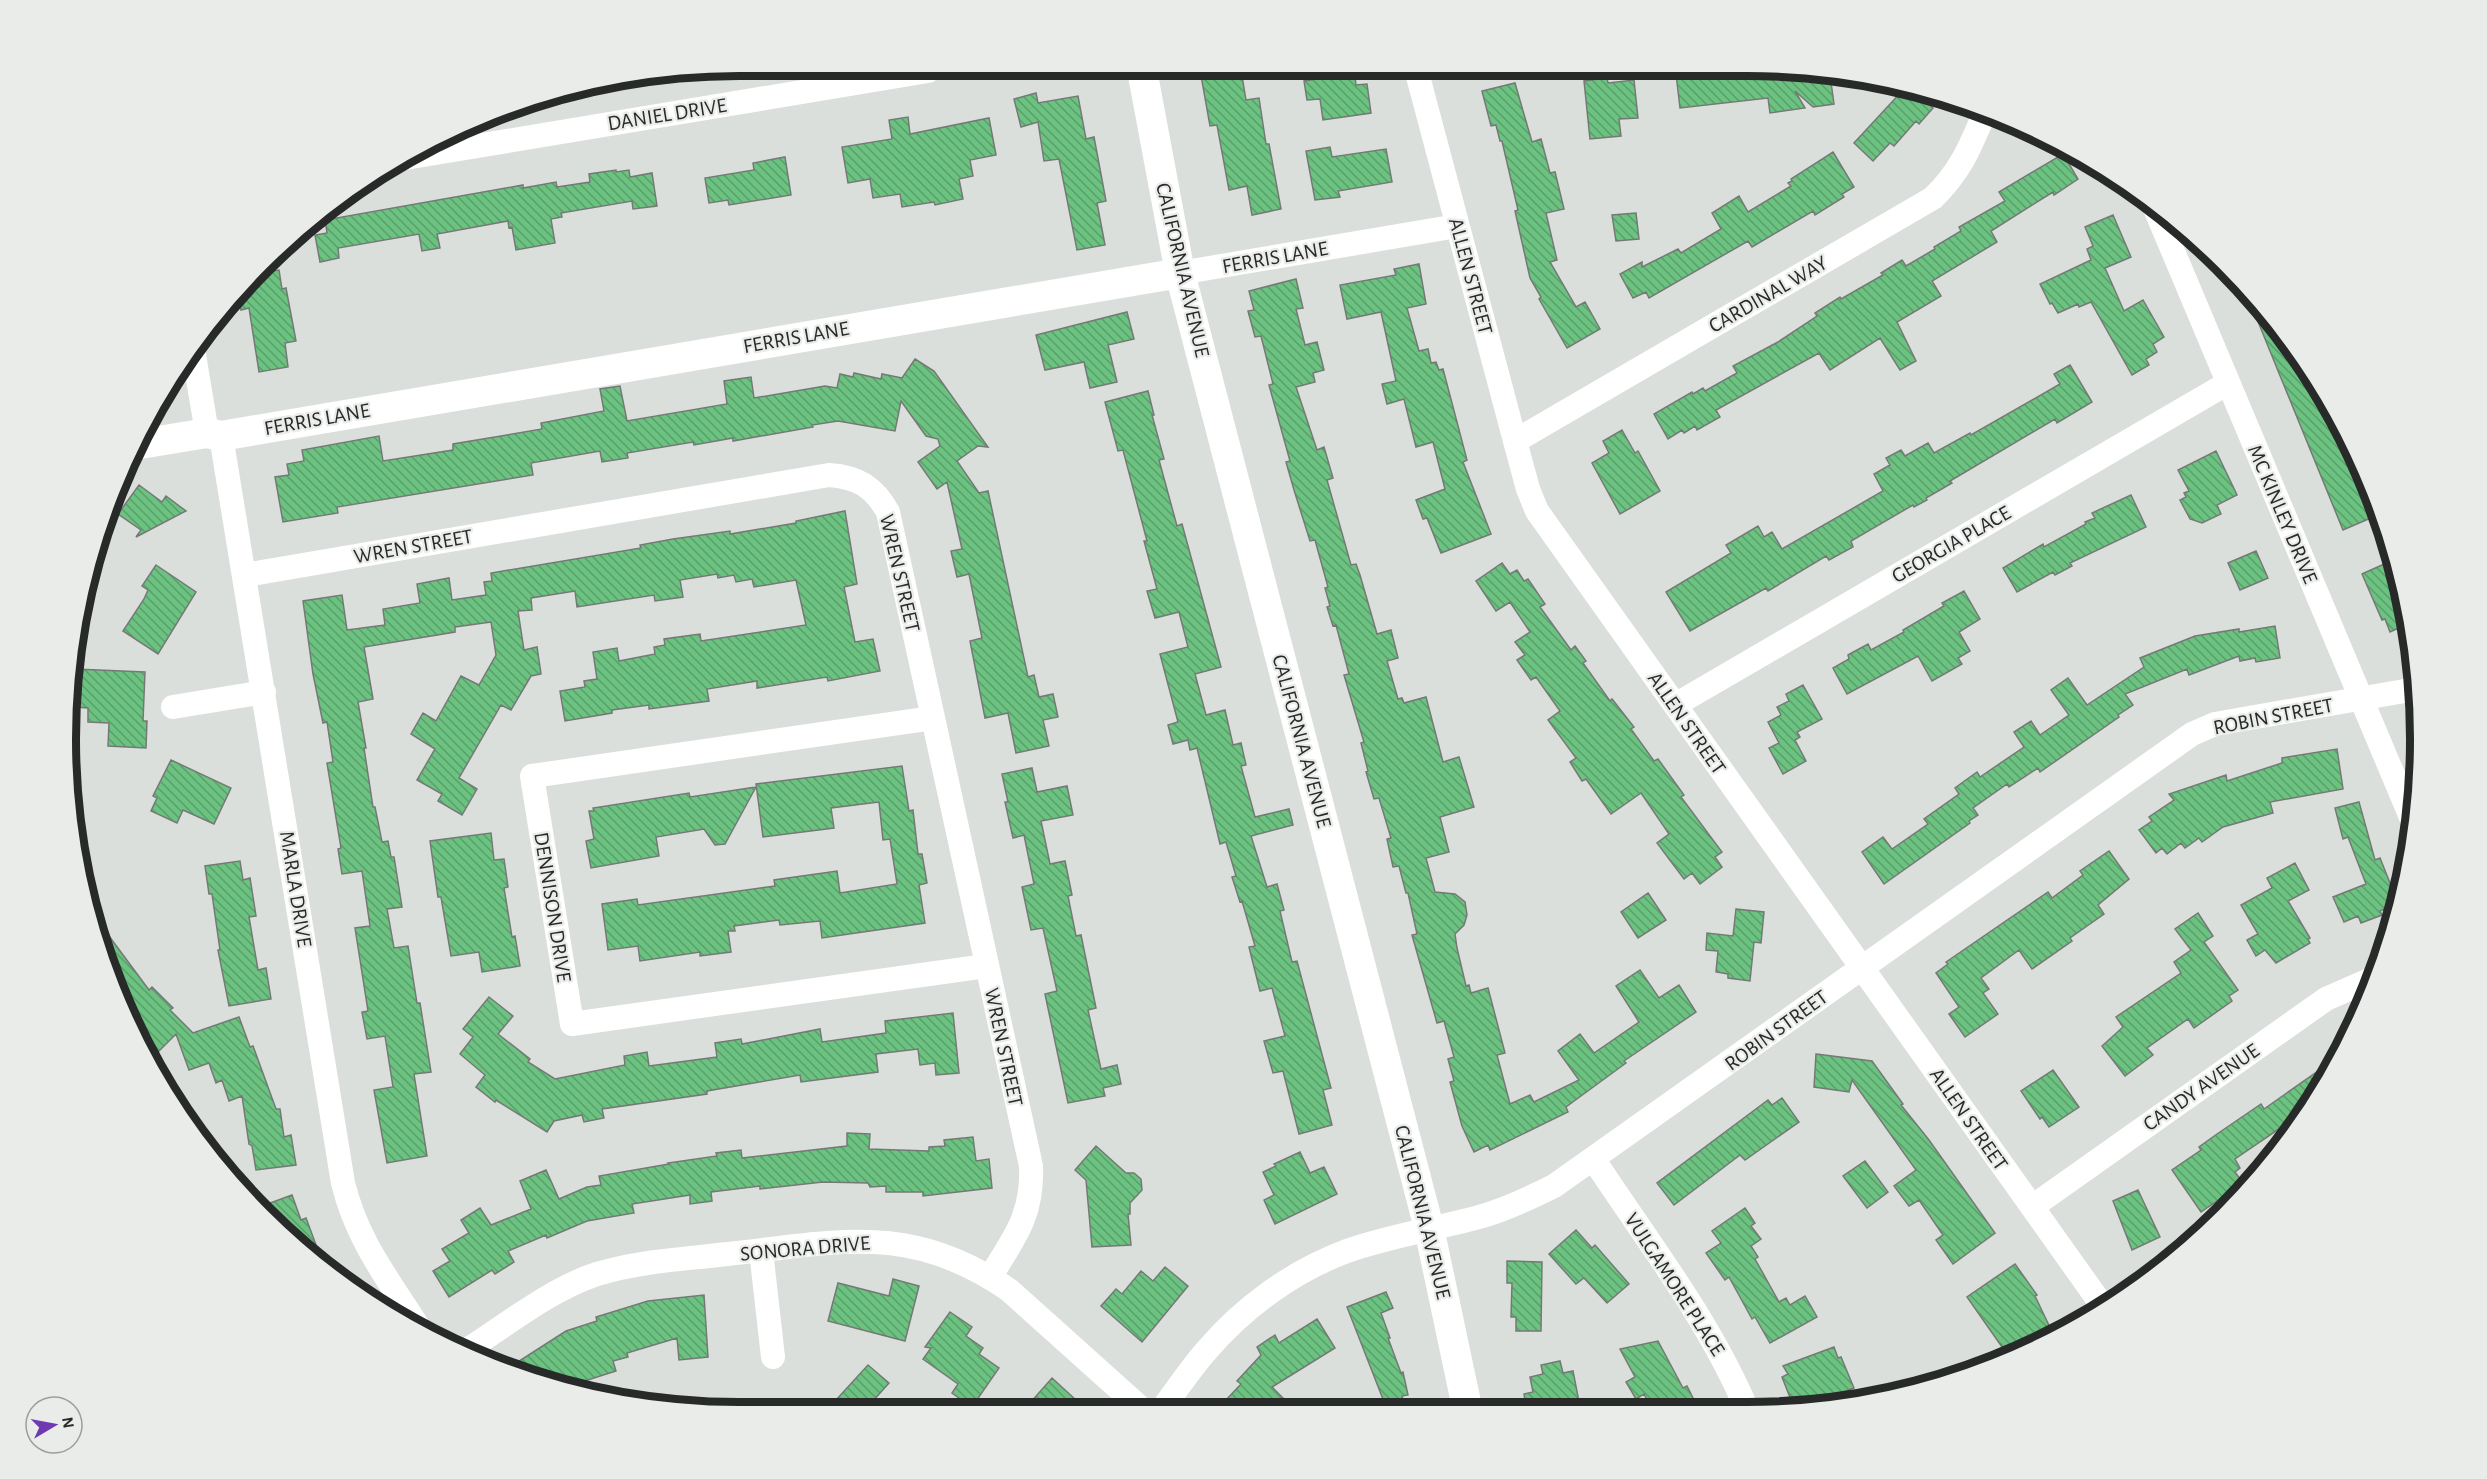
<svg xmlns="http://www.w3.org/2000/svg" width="2487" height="1479" viewBox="0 0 2487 1479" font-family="'Alegreya Sans',sans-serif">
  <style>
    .building { fill: url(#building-back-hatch); stroke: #757976; stroke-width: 1.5 }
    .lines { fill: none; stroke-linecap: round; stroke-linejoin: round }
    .minor { stroke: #fff; stroke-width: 24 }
    .tertiary { stroke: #fff; stroke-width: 30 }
    .labels { text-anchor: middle; stroke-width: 4.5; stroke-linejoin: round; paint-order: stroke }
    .street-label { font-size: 21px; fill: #282a29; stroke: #e9ece9 }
    .rim { fill: none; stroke: #282a29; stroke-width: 8 }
  </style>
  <defs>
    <pattern id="building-back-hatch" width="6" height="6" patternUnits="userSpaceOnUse" patternTransform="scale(1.5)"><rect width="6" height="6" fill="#6cc381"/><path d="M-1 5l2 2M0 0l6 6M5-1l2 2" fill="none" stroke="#599f6a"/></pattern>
  </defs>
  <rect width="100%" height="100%" fill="#dbdfdc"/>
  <path class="building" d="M1792,67L1830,75L1834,104L1813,107L1795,91L1805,108L1770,113L1768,98L1680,108L1676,74L1722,68Z
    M1316,69H1354L1356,85L1367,84L1371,113L1323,120L1320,99L1307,100L1304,81L1317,79Z
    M1200,70H1241L1246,100L1259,98L1266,144H1269L1281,209L1252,215L1247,186L1229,190L1217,125L1210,126Z
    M1607,78L1608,83L1634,80L1638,118L1619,119L1621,136L1590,139L1584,81Z
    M1515,83L1532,142L1541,139L1550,173L1555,172L1564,209L1546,213L1557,260L1550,262L1576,307L1585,302L1600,329L1567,348L1539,299L1541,297L1530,278L1515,211L1518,210L1502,141H1500L1496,125L1491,126L1482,91Z
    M1903,90L1916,92L1933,108L1919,124L1916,121L1894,146L1890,143L1873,161L1854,143Z
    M1036,93L1038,103L1078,96L1086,139L1094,137L1106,201L1097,203L1105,245L1077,250L1059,159L1044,161L1038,122L1021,127L1014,99Z
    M908,117L910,134L989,118L996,155L970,160L973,176L959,179L963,199L935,205L934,202L902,207L900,194L873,198L870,179L848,183L842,147L892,139L889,120Z
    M1330,147L1332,157L1386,149L1392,182L1338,191L1340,197L1315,200L1306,151Z
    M1833,152L1854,187L1842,194L1844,197L1815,215L1813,211L1752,247L1748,241L1649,298L1646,292L1633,298L1620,274L1642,262V267L1678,249L1681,253L1721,229L1712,213L1739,196L1748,212L1791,186L1788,183L1792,181L1791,179Z
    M2063,154L2078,179L2054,195L2053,192L1991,231L1997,242L1932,281L1941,296L1897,322L1916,361L1900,370L1880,338L1830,370L1819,353L1716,410L1720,417L1697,430L1695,426L1684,433L1682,430L1668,439L1654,414L1692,392L1693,394L1703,388L1705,391L1737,373L1733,366L1778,342L1817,316L1815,313L1840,297L1841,299L1883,275L1881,273L1902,260L1906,266L1935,249L1934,247L1961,231L1959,227L2005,201L1999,192Z
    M785,157L791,195L729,205L728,200L709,203L705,178L754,170L753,163Z
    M616,170V172L629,170L630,177L652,173L657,206L633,209L632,201L561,213L562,217L551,219L555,243L516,250L512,227L509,228L508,221L437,234L440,248L422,251L419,234L338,248L339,258L320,262L315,235L327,233L325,220L523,185V188L556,182L557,187L590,182L589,174Z
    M1636,213L1639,239L1616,241L1612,215Z
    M2113,215L2131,257L2105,268L2124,311L2143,300L2164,337L2153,344L2157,352L2146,359L2149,365L2132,375L2091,302L2079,307L2078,304L2058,313L2052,303L2050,304L2040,284L2091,260L2087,249L2093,246L2085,227Z
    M1419,264L1426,304L1407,308L1419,351L1428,349L1431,363L1436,362L1439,370L1443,369L1467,460L1463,462L1491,534L1441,553L1427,518L1423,519L1416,500L1445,489L1433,442L1416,447L1404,399L1387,404L1382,384L1396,381L1381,312L1347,319L1340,285L1396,275L1394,269Z
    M279,270L282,289L286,288L296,341L285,343L288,367L259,372L249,308L241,310L238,294L255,274Z
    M1296,279L1303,308L1296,309L1305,345L1317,342L1324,370L1313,373L1315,382L1296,387L1317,450L1324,447L1333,478L1327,480L1351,565L1356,564L1360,575L1377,634L1391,630L1398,658L1387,661L1398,699L1402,698L1404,703L1426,697L1443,762L1459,757L1474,807L1440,817L1449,852L1426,858L1435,892L1455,894L1465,902L1467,915L1464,925L1455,934L1457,948L1466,986L1469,985L1471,993L1488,988L1505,1053L1497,1055L1510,1104L1530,1095L1534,1102L1579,1080L1558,1051L1580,1034L1594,1053L1639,1022L1616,986L1640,970L1659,998L1679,985L1696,1012L1624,1061L1626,1063L1566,1107L1568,1112L1490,1150L1488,1145L1474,1152L1462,1126L1450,1082L1454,1081L1448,1059L1454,1057L1444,1021L1437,1023L1412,935L1417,934L1408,893H1406L1399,866L1393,867L1387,839L1391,838L1379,798L1374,799L1366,772L1368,771L1361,743L1364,742L1344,675L1349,674L1336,625L1333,626L1327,607L1330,606L1325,588L1328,587L1315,540L1310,541L1294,490L1286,462L1290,461L1269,385L1273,384L1261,336L1255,337L1248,311L1254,310L1249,291Z
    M2253,299L2307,365L2333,412L2327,415L2348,466L2359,462L2370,481L2380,514L2343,530L2250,302Z
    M1127,312L1134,339L1108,345L1117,382L1090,388L1084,362L1045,370L1036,335Z
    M915,359L934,371L988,447L978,446L957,461L979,493L988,491L1028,677L1034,675L1039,697L1053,694L1058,717L1043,720L1049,746L1016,753L1008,713L985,718L970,641L982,638L969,574L957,577L951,551L962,549L947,482L937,489L918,462L940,446L938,439L926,436L901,401L895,431L838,421L812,425L813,427L733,441V438L694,445L693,442L627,453L628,458L602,462L600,451L531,463L533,475L337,507L338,513L283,522L275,477L289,475L287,464L304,461L302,450L379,436L383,461L453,450V444L542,429L541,423L604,411L600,389L620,386L627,421L727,404L724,381L751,377L754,398L825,386L837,388L840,374L853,377L854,373L881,379L882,374L902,378Z
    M2070,365L2092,402L2057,423L2055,419L1950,481L1952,483L1926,498L1927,500L1914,507L1913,505L1851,541L1853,547L1829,560L1826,556L1768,591L1766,588L1690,631L1666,592L1731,553L1726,545L1758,526L1764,537L1772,532L1782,549L1883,491L1874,474L1890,465L1886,458L1901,450L1905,456L1928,443L1934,453L1970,433L1971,435L2060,384L2054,374Z
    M1148,391L1154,415H1152L1164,459L1159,460L1177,526L1182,524L1221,667L1195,674L1206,715L1225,710L1233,745L1241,743L1246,765L1241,766L1255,817L1289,809L1293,825L1251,836L1267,887L1277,884L1284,910L1280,911L1292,962L1297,961L1331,1088L1323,1090L1332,1125L1299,1134L1283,1071L1273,1073L1264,1041L1285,1036L1272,988L1260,991L1249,947L1255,946L1242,901L1240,902L1232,877L1236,876L1226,842L1220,844L1197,748L1190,750L1188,740L1173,744L1168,725L1178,722L1160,654L1188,647L1179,612L1155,618L1147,591L1157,589L1144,541H1147L1123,450L1118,451L1105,402Z
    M1622,430L1635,453L1638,451L1660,491L1620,514L1592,463L1609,453L1603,441Z
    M2216,451L2237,495L2217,505L2221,514L2202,523L2190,519L2180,500L2186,497L2184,493L2189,491L2178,470Z
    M139,485L162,502L166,496L186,511L136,537L141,530L118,514Z
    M2131,495L2146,527L2070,563L2072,566L2055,575L2053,572L2017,592L2003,568L2043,544L2044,547L2086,524L2085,522L2095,518L2092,513Z
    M845,511L857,584L844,587L855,642L873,639L880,671L828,681L827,677L757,688V681L707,689L709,701L649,709V705L612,710V713L565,721L560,691L585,687L584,681L597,679L593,652L617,648L619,661L655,654L654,647L665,645L664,639L700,634L701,641L806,625L796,580L754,587L752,579L736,582L734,575L718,578L717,574L680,580L683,597L655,601L654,595L577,607L575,591L531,598L532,610L518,611L524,650L537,647L541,674L531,676L511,710L501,705L459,778L477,789L462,815L438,801L442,794L417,780L435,749L411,734L423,713L436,721L461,676L479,685L496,655L491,622L455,627V632L364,647L373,699L358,702L366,748H364L373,807H375L382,842L388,841L391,857H394L402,907L387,909L394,948L408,946L417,1003H420L431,1072L414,1074L427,1156L387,1163L374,1090L393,1087L385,1036L367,1039L362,1012L368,1011L355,928L370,926L362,871L342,874L338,849L341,848L327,763L333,762L327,722L323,723L313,674L303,601L342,595L347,630L385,625L383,609L420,603L417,584L449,578L452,600L486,595L484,582L492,581L491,573L641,548L640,545L673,539L730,531V534L796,523V521Z
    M2256,551L2268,578L2240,590L2228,563Z
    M2393,560L2408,608L2410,623L2390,632L2385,619L2382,620L2362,574Z
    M1502,563L1510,574L1517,570L1524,581L1528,579L1545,604L1540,607L1571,650L1575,646L1586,661L1583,663L1610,701L1612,699L1634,727L1631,729L1654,761L1658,759L1684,795L1681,797L1722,852L1715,857L1722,867L1700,884L1692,873L1684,879L1657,843L1669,834L1641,793L1611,814L1586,779L1582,781L1570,762L1576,758L1548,720L1560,711L1536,677L1531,680L1517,660L1525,655L1515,642L1530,632L1510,602L1496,611L1476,581Z
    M156,565L196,592L158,654L123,631L144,599L148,590L142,586Z
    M1964,591L1980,619L1959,632L1970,651L1958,658L1962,664L1932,681L1918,656L1847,694L1833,668L1849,659L1848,655L1868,644L1871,650L1904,632L1903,630L1944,606L1942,603Z
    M2275,626L2280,658L2256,662L2255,658L2240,661L2239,656L2189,675L2187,669L2125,694L2133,705L2118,715L2119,717L2040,772L2038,768L2009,787L2007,784L1973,808L1978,815L1969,821L1970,823L1884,884L1862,852L1883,837L1892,849L1928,824L1924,819L1959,794L1955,788L1977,772L1980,777L2024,747L2014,732L2031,721L2040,735L2069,715L2051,690L2068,678L2087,705L2144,667L2140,658L2195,636L2239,629V632Z
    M75,669L145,672L143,721H147L146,748L108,746L109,723L88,722V708L76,707V694H72Z
    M1803,685L1822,719L1797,732L1800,737L1795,740L1806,761L1783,774L1769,748L1779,743L1768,722L1781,715L1777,707L1789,701L1786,694Z
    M2337,749L2343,789L2270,802L2273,813L2223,827L2202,842L2199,838L2185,848L2181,843L2167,854L2162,848L2156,853L2139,830L2152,821L2149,817L2174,800L2169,794L2226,775L2227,781L2282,763V758Z
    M171,760L231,788L214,824L183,810L177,823L151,811L157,798L153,796Z
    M902,766L909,811L913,810L918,854H922L927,883L919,885L925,923L822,938L820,921L780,925L779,920L734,926L735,931H728L731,952L700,956V952L640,961L638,946L608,950L602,904L637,899L638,905L775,886L774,880L837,871L840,893L897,884L890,839L883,840L879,802L831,808L834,828L763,837L756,784Z
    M1032,768L1037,792L1067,786L1073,815L1041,821L1050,864L1065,861L1072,895L1068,896L1076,936L1081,935L1096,1008L1088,1010L1101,1069L1117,1065L1121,1084L1103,1088L1105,1096L1068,1103L1045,994L1057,991L1043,928L1031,930L1022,887L1034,884L1024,835L1013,838L1005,802H1008L1002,774Z
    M756,787L725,844L715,845L704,829L656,837L659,856L591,868L586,841L594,839L589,811H594L593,808L689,793L690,797Z
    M2359,802L2375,860L2380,858L2398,903L2380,911L2382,915L2361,923L2358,916L2344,922L2333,897L2366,884L2348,837L2343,839L2335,808Z
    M491,833L494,860L504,859L508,887L504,888L512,937L515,936L520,966L482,972L479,952L451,956L441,897H438L430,841Z
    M2109,851L2129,879L2098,905L2104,914L2070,938L2072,941L2032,969L2019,950L1981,978L1989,989L1983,993L1998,1014L1965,1037L1949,1014L1959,1007L1936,973L1948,964L1946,962L2048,892L2052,898L2083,875L2080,871Z
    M240,861L243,880L250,878L256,916L249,917L258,970L266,968L271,999L229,1006L218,950H220L212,894H209L205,866Z
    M2295,863L2309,890L2288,901L2310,938L2308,939L2310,943L2276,963L2265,950L2256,956L2247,940L2258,934L2241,905L2272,888L2267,878Z
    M1648,893L1666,920L1638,938L1621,912Z
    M89,909L149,990L152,987L173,1008L170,1010L193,1033L239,1017L250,1047L253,1046L276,1109H280L284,1137L291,1135L296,1165L256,1170L252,1146L249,1144L242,1096L229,1101L222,1080L216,1083L209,1063L189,1070L176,1034L154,1056L142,1045L102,956Z
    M1736,909L1764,912L1761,943L1754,942L1750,981L1728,978V974L1716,972L1718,951L1706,950L1707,933L1733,936Z
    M2198,913L2213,936L2204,942L2238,990L2229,996L2232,1001L2194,1028L2188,1019L2147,1048L2153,1055L2125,1076L2102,1046L2123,1027L2116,1017L2181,973L2174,962L2191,950L2175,929Z
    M489,997L513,1016L498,1034L530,1059L528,1062L555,1079L625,1065L624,1056L647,1052L649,1066L717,1057L715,1043L741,1039L742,1044L820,1029L822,1042L886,1033L885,1021L953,1013L959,1073L936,1075L935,1063L920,1065L918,1049L876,1054L878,1072L801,1082L800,1075L707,1091V1094L602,1109L604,1118L584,1122L582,1115L554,1121L547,1132L496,1100L495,1102L476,1087L485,1075L460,1054L473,1037L463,1029Z
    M1816,1054L1872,1061L1903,1104L1901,1105L1929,1140L1995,1233L1953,1264L1936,1240L1943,1235L1919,1200L1909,1206L1894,1186L1916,1170L1852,1080L1849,1092L1814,1087Z
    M2338,1057L2308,1113L2297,1126L2292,1120L2235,1159L2240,1168L2235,1172L2243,1183L2201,1212L2172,1170L2201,1150L2199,1147L2217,1134L2261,1104L2264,1109Z
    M2053,1070L2079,1107L2049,1127L2042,1117L2040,1119L2021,1091Z
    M1782,1098L1799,1122L1745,1160L1740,1155L1674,1205L1657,1183L1768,1100L1772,1105Z
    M847,1133L870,1134L869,1149L929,1151V1147L945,1146L944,1140L973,1137L976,1161L989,1159L992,1188L923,1196V1192H886V1186L870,1187L868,1183L823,1182L760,1189V1186L711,1192L712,1201L690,1204V1195L632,1204L634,1213L587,1221L547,1238L546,1235L508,1251L514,1262L495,1274L492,1270L449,1297L433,1271L450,1261L442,1249L469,1233L461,1220L480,1208L491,1225L531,1209L520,1181L546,1170L559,1199L587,1187L601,1185L599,1176L669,1164L668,1163L717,1156L716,1153L741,1150L742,1158L847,1146Z
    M1096,1146L1126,1173H1134L1141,1179L1142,1190L1130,1203V1214H1128L1131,1245L1092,1247L1086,1180L1075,1170Z
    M1300,1152L1310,1173L1324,1167L1337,1194L1275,1224L1264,1200L1274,1195L1263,1172L1276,1166L1274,1164Z
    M1865,1161L1888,1192L1867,1208L1843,1176Z
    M2138,1190L2160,1237L2132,1250L2113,1201Z
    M292,1195L301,1220L306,1218L325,1269L295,1246L259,1207Z
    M1745,1208L1755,1223L1751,1226L1761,1239L1751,1246L1758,1257L1755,1259L1779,1302L1786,1298L1790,1305L1805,1296L1817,1317L1770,1343L1755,1317L1752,1319L1729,1277L1725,1280L1706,1253L1721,1243L1712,1231Z
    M1576,1230L1592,1248L1595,1245L1629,1284L1607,1303L1584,1278L1576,1284L1549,1254Z
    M1507,1261L1542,1262L1541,1331H1516V1317H1511L1512,1283H1507Z
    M2015,1264L2037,1295L2035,1296L2054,1336L2009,1357L1967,1297Z
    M1165,1267L1188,1286L1142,1342L1101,1306L1116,1289L1122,1294L1141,1271L1153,1281Z
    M893,1279L919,1286L905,1341L828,1321L838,1283L889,1296Z
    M1386,1292L1393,1308L1381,1313L1390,1338H1388L1401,1373L1403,1372L1408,1395L1402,1396L1405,1412H1388L1347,1307Z
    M704,1295L708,1357L679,1360L677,1338L627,1353L628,1357L613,1361L616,1371L569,1386L523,1377L513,1365L566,1331L597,1321L596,1317L648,1301Z
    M950,1312L972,1327L966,1336L983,1348L979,1354L999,1368L972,1407L952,1393L958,1384L923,1359L931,1348L925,1347Z
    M1317,1319L1335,1348L1272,1387L1283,1398L1271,1412H1238L1226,1400L1241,1384L1237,1381L1261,1355L1257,1347L1275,1335L1279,1343Z
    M1658,1341L1683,1388L1687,1386L1695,1402L1691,1404L1695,1412H1653L1644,1394L1636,1399L1626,1382L1635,1377L1620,1349Z
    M1834,1347L1838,1358L1841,1357L1854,1388L1795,1410L1782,1377L1788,1374L1783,1366Z
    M1560,1361L1563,1373L1573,1371L1581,1412H1527L1524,1394L1533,1392L1530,1377L1543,1374L1541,1365Z
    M868,1365L889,1383L863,1412H825Z
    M1052,1378L1089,1412H1022Z"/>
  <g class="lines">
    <path class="minor" d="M1416,69L1515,441L1528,489L1537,511L2104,1308
      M405,158L928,71
      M2154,206L2413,822
      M1180,273L1457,226
      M193,349L207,433
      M221,436L343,1183C357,1240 386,1276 417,1325
      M1515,441L1933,198C1961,171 1970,147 1985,112
      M245,575L829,475C858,477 874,487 888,512L1031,1166C1033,1215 1015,1237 990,1277
      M1675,705L2228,383
      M173,707L264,692
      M933,718L532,776L572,1024L986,966
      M1594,1160C1648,1242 1710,1321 1748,1412
      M2032,1207L2326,999L2376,977
      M761,1251L773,1357
      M467,1350C508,1324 551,1289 597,1274C639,1261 685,1259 728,1254C838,1242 911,1222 1009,1290L1145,1412
      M1160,1412C1176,1391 1190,1369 1207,1350C1244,1307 1293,1271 1347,1251C1390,1236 1435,1229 1479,1217C1505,1210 1530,1198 1554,1186L2192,734L2215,724L2416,689"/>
    <path class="tertiary" d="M1142,70L1180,273L1429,1228L1468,1412
      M134,445L207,433L221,436L1180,273"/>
  </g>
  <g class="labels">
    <g class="street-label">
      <text transform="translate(667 114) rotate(-9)" y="7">DANIEL DRIVE</text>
      <text transform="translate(1275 257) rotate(-10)" y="7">FERRIS LANE</text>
      <text transform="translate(1183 270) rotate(77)" y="7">CALIFORNIA AVENUE</text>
      <text transform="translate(1471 276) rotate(75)" y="7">ALLEN STREET</text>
      <text transform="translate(1768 294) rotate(-30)" y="7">CARDINAL WAY</text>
      <text transform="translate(796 337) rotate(-10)" y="7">FERRIS LANE</text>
      <text transform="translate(317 419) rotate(-10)" y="7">FERRIS LANE</text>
      <text transform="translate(2283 514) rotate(67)" y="7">MC KINLEY DRIVE</text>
      <text transform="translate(1951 544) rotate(-30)" y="7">GEORGIA PLACE</text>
      <text transform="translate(413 546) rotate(-10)" y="7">WREN STREET</text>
      <text transform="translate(900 573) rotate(77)" y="7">WREN STREET</text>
      <text transform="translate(2273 716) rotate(-11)" y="7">ROBIN STREET</text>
      <text transform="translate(1687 723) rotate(55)" y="7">ALLEN STREET</text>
      <text transform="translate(1302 741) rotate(75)" y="7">CALIFORNIA AVENUE</text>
      <text transform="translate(296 889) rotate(81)" y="7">MARLA DRIVE</text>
      <text transform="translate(553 907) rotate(81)" y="7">DENNISON DRIVE</text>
      <text transform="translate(1776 1030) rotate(-36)" y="7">ROBIN STREET</text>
      <text transform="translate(1004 1047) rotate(78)" y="7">WREN STREET</text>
      <text transform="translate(2201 1087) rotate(-35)" y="7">CANDY AVENUE</text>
      <text transform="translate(1969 1119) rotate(55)" y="7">ALLEN STREET</text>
      <text transform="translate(1423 1212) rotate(76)" y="7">CALIFORNIA AVENUE</text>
      <text transform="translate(805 1248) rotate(-5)" y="7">SONORA DRIVE</text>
      <text transform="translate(1675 1284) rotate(57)" y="7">VULGAMORE PLACE</text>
    </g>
  </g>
  <path d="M0 0H2487V1479H0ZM739 76H1747A663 663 0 0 1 2410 739V739A663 663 0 0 1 1747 1402H739A663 663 0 0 1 76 739V739A663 663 0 0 1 739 76Z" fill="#e9ece9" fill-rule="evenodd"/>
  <path class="rim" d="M739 76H1747A663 663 0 0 1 2410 739V739A663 663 0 0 1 1747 1402H739A663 663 0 0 1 76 739V739A663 663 0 0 1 739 76Z"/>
  <g transform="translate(54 1425) rotate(80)"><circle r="28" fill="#e9ece9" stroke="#9c9e9c" stroke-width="1.5"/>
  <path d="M0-4.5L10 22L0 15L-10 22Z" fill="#6f39b0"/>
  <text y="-9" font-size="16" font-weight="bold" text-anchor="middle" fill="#282a29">N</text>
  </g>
</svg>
